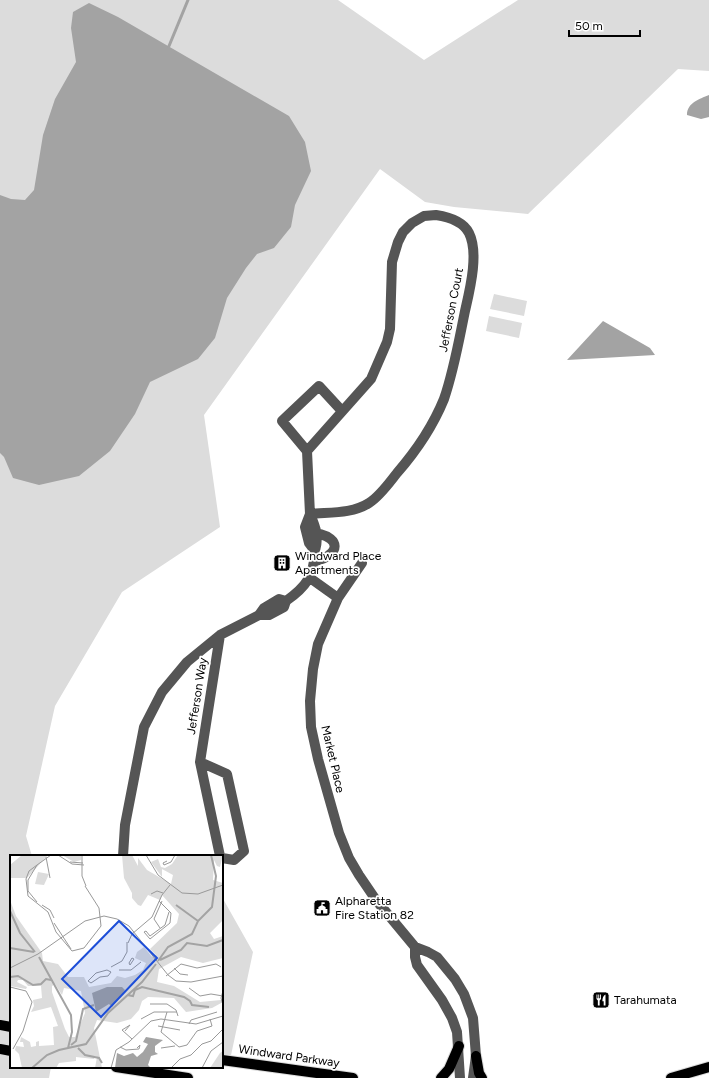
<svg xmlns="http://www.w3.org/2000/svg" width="709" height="1078" viewBox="0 0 709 1078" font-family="Figtree,sans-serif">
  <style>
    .green { fill: #dcdcdc }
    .water { fill: #a3a3a3 }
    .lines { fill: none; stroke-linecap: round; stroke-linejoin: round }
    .stream { stroke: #a3a3a3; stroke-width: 3 }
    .major-casing { stroke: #dbdbdb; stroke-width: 12 }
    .minor { stroke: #555; stroke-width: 10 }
    .major { stroke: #000; stroke-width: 10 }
    .labels { text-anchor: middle; stroke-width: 3.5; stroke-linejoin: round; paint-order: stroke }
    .street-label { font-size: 12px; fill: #000; stroke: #fff }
    .poi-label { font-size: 12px; fill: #000; stroke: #fff; text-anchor: start }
    .inset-river { fill: none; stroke: #a3a3a3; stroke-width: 2 }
    .inset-road { fill: none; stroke: #999; stroke-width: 1 }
    .view { fill: #1d4ed8; fill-opacity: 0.15; stroke: #1d4ed8; stroke-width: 2 }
    .inset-edge { fill: none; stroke: #000; stroke-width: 2 }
  </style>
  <rect width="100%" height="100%" fill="#fff"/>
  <path class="green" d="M0,0H338L424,60L518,0H709V71L678,69L528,214L454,207L425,202L380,169L204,415L220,527L122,592L55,706L26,836L32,856H11V1067H51L49,1078H0Z
    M494,294L527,301L524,316L490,309Z
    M489,316L522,323L519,338L486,331Z
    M222,897L253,952L230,1060L222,1059Z"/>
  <path class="water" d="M89,3L118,17L289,116L305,142L311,171L295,205L291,227L274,248L257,254L246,268L227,298L215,338L198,359L150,382L135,414L110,451L79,476L39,485L13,478L4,457L0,453V195L11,199L25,200L34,190L43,135L55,99L76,62L71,28L73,12Z
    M709,95V117L701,119L687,115C687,103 699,99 709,95Z
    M603,321L650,348L655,355L567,360Z"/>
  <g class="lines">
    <path class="stream" d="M169,46L188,0"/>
    <g class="major-casing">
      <path id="major" d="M0,1025L11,1027
        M0,1049L11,1051
        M476,1056L479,1073L482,1078
        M222,1060L353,1078
        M116,1067L188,1078
        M441,1078L449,1069L459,1046
        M671,1078L709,1067"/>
    </g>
    <path class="minor" d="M436,215C449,217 463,221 469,233C479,253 470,289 465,311C459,340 454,370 444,399C433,426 417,450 397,473C389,483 380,496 369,503C352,514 329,512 310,514L307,451L371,379L387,342L390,329L392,262L398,242L403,232L412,223L424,216Z
      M307,451L282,421L319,386L342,411
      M310,514C316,528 319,536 315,551L309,543L305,527Z
      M311,534C323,531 345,543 329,555C325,559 320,560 315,561
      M362,563L338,598L318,644L313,669L310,701L311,727L318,759L339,833L349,858L359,875L376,900L415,947L428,952L437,957L455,979L464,994L473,1018L476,1056L473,1078
      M310,578L338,598
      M279,599L286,601L284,607L269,615H259L264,608Z
      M286,601C306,587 314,576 315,551
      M200,762L220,635
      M123,856L125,825L144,727L162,692L187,662L220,635L259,615
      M220,856L200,762L227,774L244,851L234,860L222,858
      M415,947V957L417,965L442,1000L452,1018L457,1032L460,1078"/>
    <use href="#major" class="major"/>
  </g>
  <defs>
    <g id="building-square" transform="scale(0.9)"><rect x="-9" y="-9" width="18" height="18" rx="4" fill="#000" stroke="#fff"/><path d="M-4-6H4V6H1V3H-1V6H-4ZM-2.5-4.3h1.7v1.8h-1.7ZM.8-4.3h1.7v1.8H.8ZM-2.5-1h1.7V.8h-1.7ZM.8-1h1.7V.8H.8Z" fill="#fff"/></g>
    <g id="civic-square" transform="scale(0.9)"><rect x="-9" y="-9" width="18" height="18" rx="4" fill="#000" stroke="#fff"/><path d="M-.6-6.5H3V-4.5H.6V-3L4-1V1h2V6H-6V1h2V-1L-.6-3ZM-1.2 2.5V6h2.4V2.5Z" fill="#fff"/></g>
    <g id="restaurant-square" transform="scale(0.9)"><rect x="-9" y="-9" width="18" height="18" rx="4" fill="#000" stroke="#fff"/><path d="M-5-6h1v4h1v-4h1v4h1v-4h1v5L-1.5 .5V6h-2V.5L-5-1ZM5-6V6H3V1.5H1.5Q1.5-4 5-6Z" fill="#fff"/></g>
  </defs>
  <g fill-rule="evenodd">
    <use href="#building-square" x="282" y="563"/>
    <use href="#civic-square" x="322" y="908"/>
    <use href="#restaurant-square" x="601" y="1000"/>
  </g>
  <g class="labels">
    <g class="street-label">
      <text transform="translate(451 310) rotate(-79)" y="4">Jefferson Court</text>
      <text transform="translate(197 696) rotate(-81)" y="4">Jefferson Way</text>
      <text transform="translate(333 759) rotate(77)" y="4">Market Place</text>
      <text transform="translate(289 1056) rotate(8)" y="4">Windward Parkway</text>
    </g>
    <g class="poi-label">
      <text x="295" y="560">Windward Place<tspan x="295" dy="14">Apartments</tspan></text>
      <text x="335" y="905">Alpharetta<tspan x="335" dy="14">Fire Station 82</tspan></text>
      <text x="614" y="1004">Tarahumata</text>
    </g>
  </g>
  <g transform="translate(10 855)">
    <rect width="213" height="213" fill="#fff"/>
    <path d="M12,0H38L17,23H0V10ZM52,0H71V5L64,7ZM112,0H122L128,11V3L137,15L161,29L163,20L152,14V22L141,7L148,4L151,12L155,13L162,9L168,0H213L210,12L207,11L204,5L203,25L213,28V65L200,78L204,84L213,81V103L193,108L171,102L149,114L147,127L164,131L190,147L211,145L213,139V147L202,153L176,157L164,143L138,142L132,146L129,155L121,164L107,168L87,165L84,173L92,213H85L87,202L85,201L84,204L66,202V206L49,208L46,213H12L9,199L5,195L6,191L14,192L13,187H10L11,182L20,187L21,192L26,191V187L29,186V191L44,190L43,172L48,171L41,152L21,157L24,151L23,145L32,143L31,131H18L13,125H8L7,127L17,132L16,134L0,131V45L6,61L32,98L33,106L48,109L58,122H74L79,132L101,128L107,121L115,123L125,120L133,115L136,108L125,103L127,97L134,92L142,102L146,100L140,94L167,68L169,59L152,40L150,45L138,40L131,51L128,50L122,43V38L114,23ZM45,129L52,140L54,133L71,136L75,158L65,182H59L55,174L42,137V131ZM28,17L39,19L34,30L25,29ZM213,196L212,213H200L210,198Z" fill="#dcdcdc" fill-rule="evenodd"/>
    <path d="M97,132H112L115,135L102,152L99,149L86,157L82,138ZM136,182L153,185L145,191V197L148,199L141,201L138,210L141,213H105L107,198L114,201L123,198L127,202L133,197L138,189L133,187Z" fill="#a3a3a3"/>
    <path class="inset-river" d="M166,50L188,66M0,56L10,78L25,97M0,93L24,97M29,102L61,160L62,177L58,193M150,105L171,95L177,88L197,91L213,85M148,106L158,92L182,79L188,66L202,52L206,21L201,0M0,122L8,121L23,130L31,129L36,124L41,125M117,140L123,141L125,135L132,132L174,142L180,146L182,150L199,152M61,190L66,186L73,154L84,150M68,193L75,200L89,203L92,208M22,213L37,200L49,195L76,189L98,158L132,127L146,109"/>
    <path class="inset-road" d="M48,0L62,9L74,10M72,0V21L76,31M136,0L148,20L172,38L188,39L213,30M36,2L40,23M157,6L153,8L154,10L161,7L165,0M60,7L73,8M27,10L19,16L16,24L18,41L38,57L46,77L62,96L74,93L91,71L89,53L75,31M141,39L147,36L153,38M149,46L161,58L160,68L140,84L134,77L136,76L140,81L155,70L159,57M27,47L18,36V25L27,10L41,0M32,50L40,55L44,63M44,68L61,94M150,73L144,64L152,46M118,88L122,79L142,62L152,40L160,30M122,103L124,104L120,110L119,108ZM101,112L112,106L117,97V87M0,113L28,99L75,66L94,61L107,64L119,71L158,120L166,126L181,127L213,121M164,113L170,119L178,120M97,115L101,117L98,121L90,122L81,128L78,126L86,118ZM109,115H121L131,107M156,121L171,109L187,113L206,109L211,112M0,132L16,136L22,147L13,176L3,194M179,133L190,141L201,139L213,141M213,136L211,143L213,150M140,149H157L166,155L168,161M157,157L151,177L169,192L177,190L187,176L202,171L200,164M131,164L144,157H167M179,169L181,165L207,157M148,171L170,175M115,176L120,170L112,175L122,184M110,192L116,195L129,194L130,190L127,193M151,193L165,191M101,213L106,195L119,187L141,166L151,164L186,169L213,161M161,213L170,204L181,200L192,189L201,186L213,174M192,213L201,196L213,187"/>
    <path class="view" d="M109,66L147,103L91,162L52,124Z"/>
    <rect width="213" height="213" class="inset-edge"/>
  </g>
  <path d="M569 30v6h71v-6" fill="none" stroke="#000000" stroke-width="2"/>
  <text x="575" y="30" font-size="12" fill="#000000" stroke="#ffffff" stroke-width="3" paint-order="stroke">50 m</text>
</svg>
